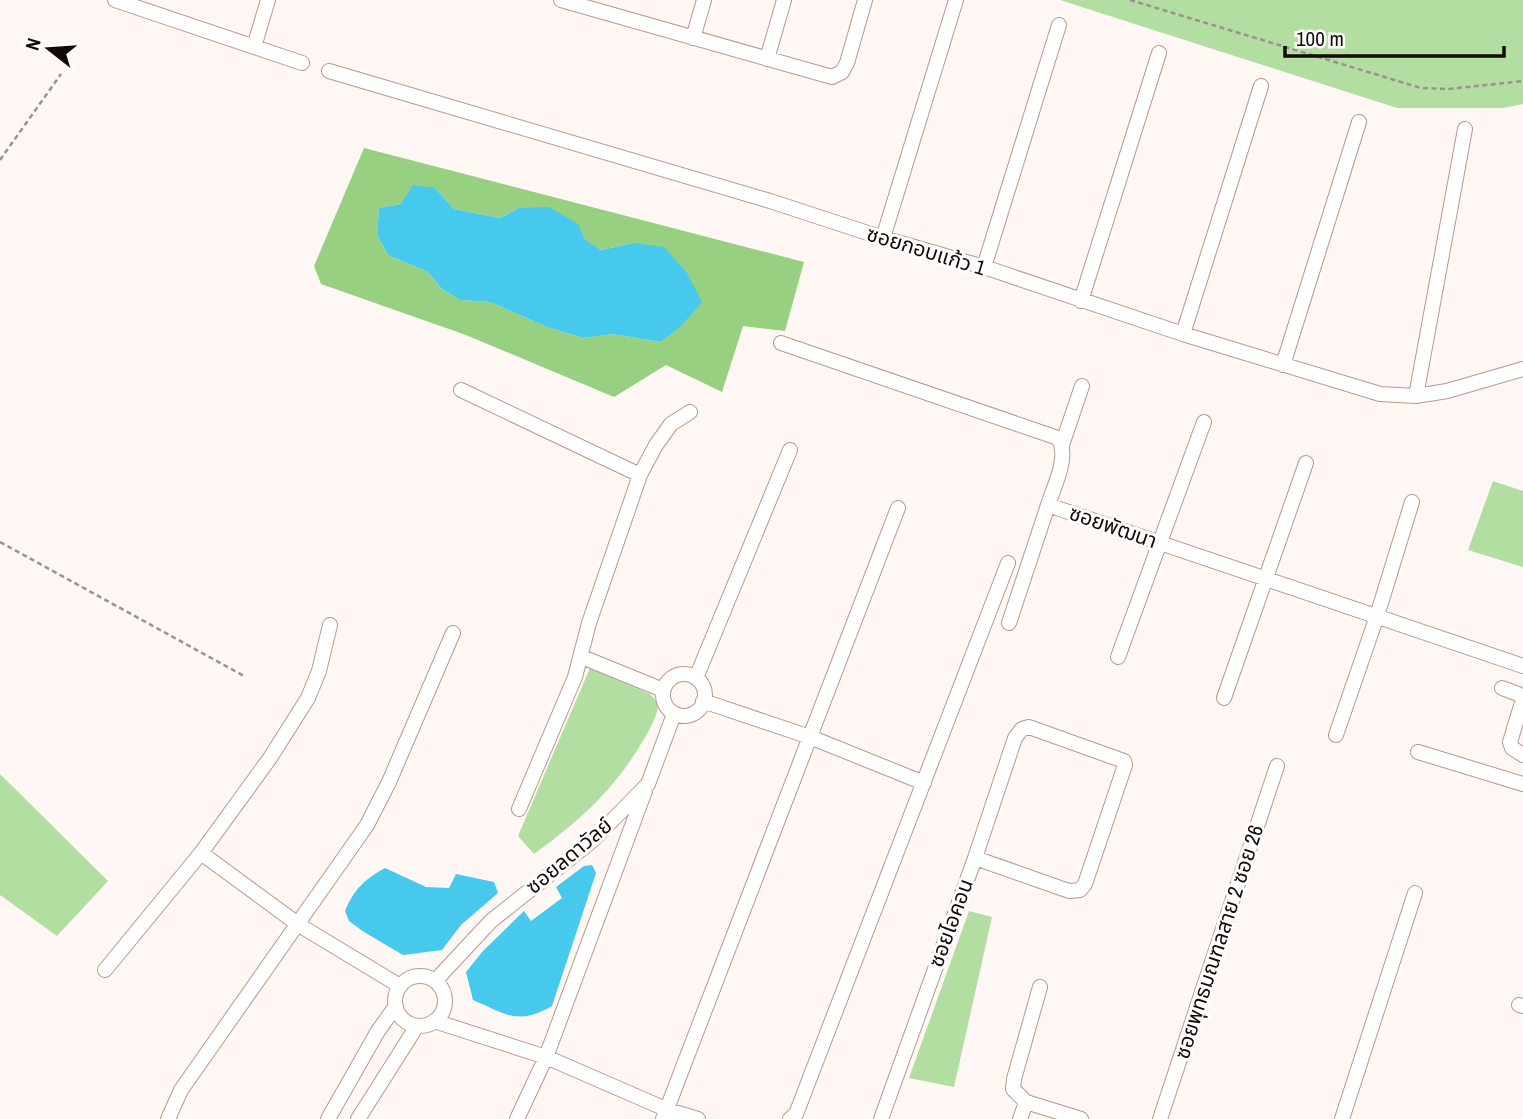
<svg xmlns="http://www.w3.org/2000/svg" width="1523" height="1119" viewBox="0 0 1523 1119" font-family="'Archivo Narrow','Noto Sans Thai',sans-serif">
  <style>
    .green { fill: #b2dea2 }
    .forest { fill: #97d081; fill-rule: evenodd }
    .water { fill: #46c9ec }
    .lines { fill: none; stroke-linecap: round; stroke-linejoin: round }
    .minor-casing { stroke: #b8988b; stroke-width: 16 }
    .path { stroke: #9a928f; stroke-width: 2.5; stroke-dasharray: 5 3.5; stroke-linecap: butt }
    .minor { stroke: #fff; stroke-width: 14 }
    .labels { text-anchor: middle; stroke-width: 6; stroke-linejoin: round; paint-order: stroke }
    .street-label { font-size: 21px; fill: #140906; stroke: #fff }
  </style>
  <rect width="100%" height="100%" fill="#fef7f4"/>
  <path class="green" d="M1060,0H1523V104L1503,108H1397Z
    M1493,481L1523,491V567L1468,550Z
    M590,668L650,694L659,704C655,723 646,736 636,752C608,796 575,824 534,854L518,836Z
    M0,774L108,881L57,936L0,895Z
    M969,911L992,917L954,1087L909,1078Z"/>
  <path class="forest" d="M364,148L804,262L785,331L743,326L722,392L666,365L614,397L466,335L321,284L314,266ZM435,188L454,209L500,218L519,208L601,250L633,243L660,342L613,334L583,338L547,327L490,302L460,300L441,288L428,272L388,255L377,235L379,208L401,204Z"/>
  <path class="water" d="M413,185L435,188L454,209L500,218L519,208L549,207L578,224L585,240L601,250L633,243L664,247L687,273L702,302L680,327L660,342L613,334L583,338L547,327L490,302L460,300L441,288L428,272L388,255L377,235L379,208L401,204Z
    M592,865L596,873L552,1006C517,1026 506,1014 473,1000L466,972L483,951L524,911L531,921L562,898L556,887L584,866Z
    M385,868L426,887L449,888L456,874L494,882L498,893L461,925L442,950L403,955L364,932L349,921L345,911C355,888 364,880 385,868Z"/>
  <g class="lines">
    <g class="minor-casing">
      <path id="minor" d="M115,0L302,63
        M561,0L832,77L842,72L847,63L865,0
        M693,38L704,0
        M254,47L268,0
        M767,59L784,0
        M329,71L770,201L883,238L984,267L1183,334L1380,394L1416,396L1447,391L1523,369
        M883,238L956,0
        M984,267L1059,25
        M1081,301L1159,53
        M1183,334L1261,86
        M781,343L1058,438C1070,456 1054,486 1048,505L1523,666
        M1283,365L1359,122
        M461,390L640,475
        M1416,396L1465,129
        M1062,445L1082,386
        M1009,623L1048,505
        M582,657L663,690
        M1118,657L1204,422
        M663 695a21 21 0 1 1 42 0a21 21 0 1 1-42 0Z
        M696,678L790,450
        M1502,688L1518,694L1523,699L1510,742L1512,748L1523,755
        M1224,698L1306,463
        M703,701L810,737L924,783
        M1336,735L1377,616L1412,502
        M1418,752L1523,784
        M519,809L575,677L589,623L640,475L656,445L671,424L690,412
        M201,853L299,925L400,986
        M105,970L201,853L270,758L308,698L319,671L330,625
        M395 1001a25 25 0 1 1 50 0a25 25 0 1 1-50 0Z
        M436,980L491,921L593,840L648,784L674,714
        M1040,987L1014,1079L1013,1089L1026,1102L1081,1119
        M1519,1005L1523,1006
        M434,1021L546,1057L668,1110L698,1119
        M168,1119L181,1090L367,825L389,782L453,633
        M328,1119L378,1031L396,1006
        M358,1119L417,1026
        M517,1119L546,1057L645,791
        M663,1119L898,508
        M790,1119L796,1114L1008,563
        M881,1119L975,858L1015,738L1022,729L1029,727L1124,761L1125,765L1085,884L1080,890L1069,891L975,858
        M1020,1119L1026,1102
        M1160,1119L1277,766
        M1342,1119L1415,893"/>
    </g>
    <path class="path" d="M1130,0L1421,88L1449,89L1523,81
      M0,160L61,74
      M0,542L244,676"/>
    <use href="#minor" class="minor"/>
  </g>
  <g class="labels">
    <g class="street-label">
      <text transform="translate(926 251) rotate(17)" y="7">ซอยกอบแก้ว 1</text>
      <text transform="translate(1113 527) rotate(19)" y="7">ซอยพัฒนา</text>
      <text transform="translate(569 856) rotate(-40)" y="7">ซอยลดาวัลย์</text>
      <text transform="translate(951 923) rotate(-70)" y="7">ซอยไอคอน</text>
      <text transform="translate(1219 942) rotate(-72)" y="7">ซอยพุทธมณฑลสาย 2 ซอย 26</text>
    </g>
  </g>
  <g transform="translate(49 49) rotate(287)" stroke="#ffffff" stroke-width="5" paint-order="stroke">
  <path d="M0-5L12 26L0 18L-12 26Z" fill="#140906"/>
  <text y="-10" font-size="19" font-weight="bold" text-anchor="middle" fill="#140906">N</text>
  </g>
  <path d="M1285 46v10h219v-10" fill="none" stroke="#140906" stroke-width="3.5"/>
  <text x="1296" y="46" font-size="21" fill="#140906" stroke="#ffffff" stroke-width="5" paint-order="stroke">100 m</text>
</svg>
